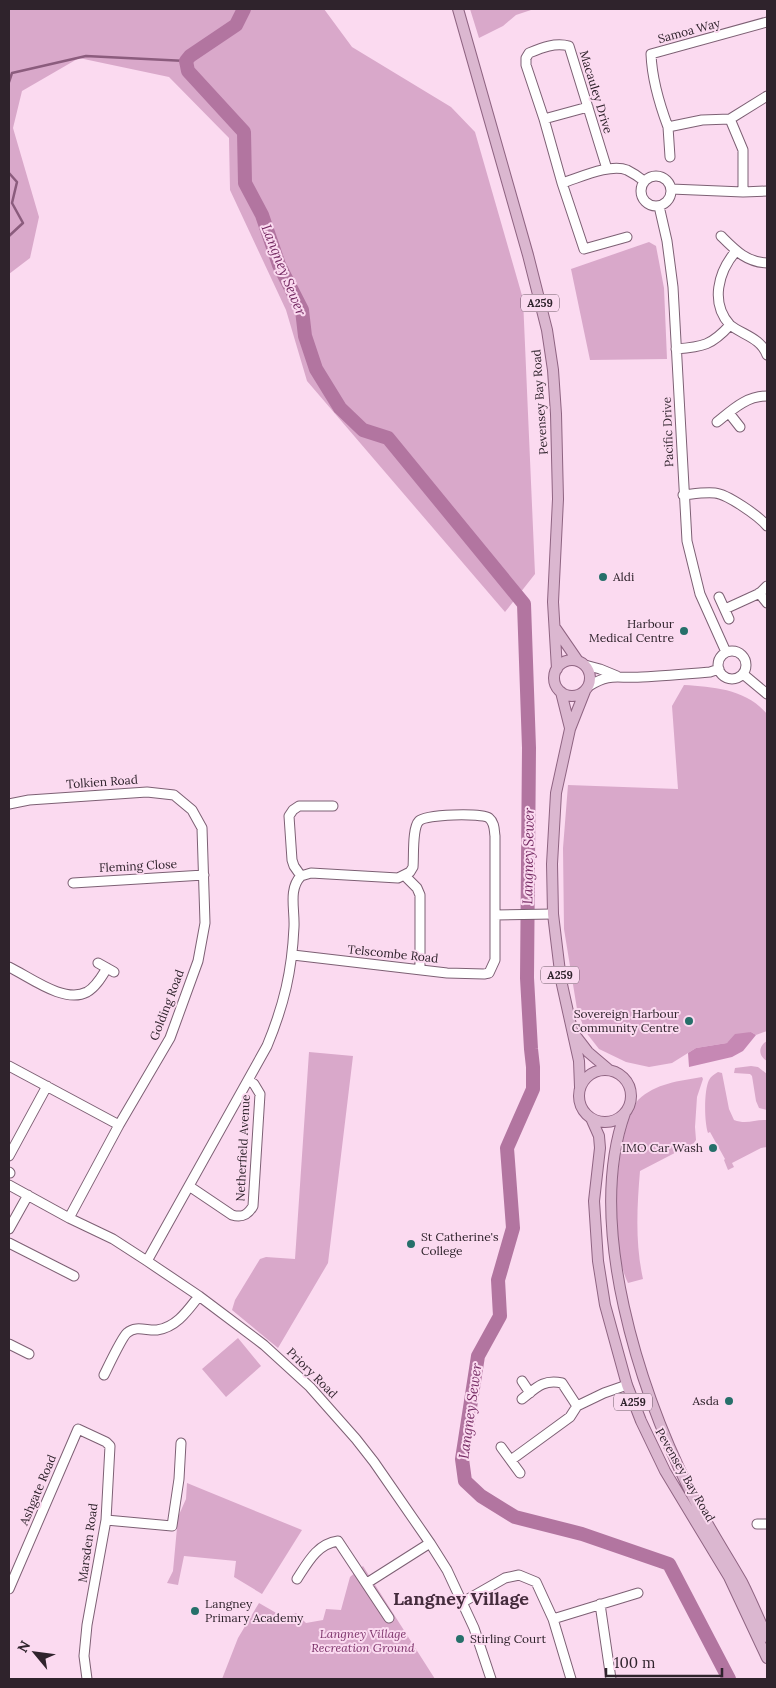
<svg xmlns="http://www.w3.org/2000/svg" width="776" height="1688" viewBox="0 0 776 1688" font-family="Lora,serif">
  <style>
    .green { fill: #d9a8ca }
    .forest { fill: #c688b4 }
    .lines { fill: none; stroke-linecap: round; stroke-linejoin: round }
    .stream { stroke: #8b5c7d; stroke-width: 2.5 }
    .river { stroke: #b275a0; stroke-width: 14 }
    .minor-casing { stroke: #7d6074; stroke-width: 11 }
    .major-casing { stroke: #8f6482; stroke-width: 12 }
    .minor { stroke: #fff; stroke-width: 9 }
    .major { stroke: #dbb7d0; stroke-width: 10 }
    .poi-dot { fill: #266f6a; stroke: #fbdaf0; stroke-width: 2 }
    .labels { text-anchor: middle; stroke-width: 4; stroke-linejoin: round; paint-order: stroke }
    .shield { fill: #fbdaf0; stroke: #6c5a67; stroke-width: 1 }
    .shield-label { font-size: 11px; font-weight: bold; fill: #2f232c }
    .street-label { font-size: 12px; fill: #2f232c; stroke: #fbdaf0 }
    .poi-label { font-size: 12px; fill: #2f232c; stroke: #fbdaf0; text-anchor: start }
    .park-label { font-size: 12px; font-style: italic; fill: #7c326a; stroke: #fbdaf0 }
    .water-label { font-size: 14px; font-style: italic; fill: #742a62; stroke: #fbdaf0 }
    .district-label { font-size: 18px; font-weight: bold; fill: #452c3d; stroke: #fbdaf0 }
  </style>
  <rect width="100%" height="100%" fill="#fbdaf0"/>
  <path class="green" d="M9,9H324L352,47L451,107L475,132L523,299L535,574L505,612L307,381L286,310L230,190L229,138L169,77L79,58L22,91L13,128L39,217L30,258L9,274Z
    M470,9H534L516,15L503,26L479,38Z
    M649,242L656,246L664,288L667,359L590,360L571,269Z
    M684,685C714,687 746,689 767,714V1031L756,1035L751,1032L727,1043L696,1048L672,1063L649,1067L626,1062L599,1049L585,1031L577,1009L564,929L563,848L568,785L678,789L672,706Z
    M767,1041V1061C758,1056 758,1046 767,1041Z
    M309,1052L353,1056L328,1263L278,1348L232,1310L235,1300L260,1259L266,1257L295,1259Z
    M751,1066L758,1067L767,1074V1110L759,1108L756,1101L752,1076L750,1074L734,1073L735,1068Z
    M718,1072L722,1073L729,1109L734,1120C747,1125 755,1119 767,1120V1147L761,1148L732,1163L734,1167L728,1170L724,1160L725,1159L710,1132L708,1133C704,1121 704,1090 709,1080C711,1076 715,1074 718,1072Z
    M702,1077L703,1079L697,1097L695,1127L696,1140L694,1143L640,1171C637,1207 635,1243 643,1279L628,1283C609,1245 615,1152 631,1113C633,1109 635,1104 638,1100C656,1083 679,1081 702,1077Z
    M238,1338L261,1366L226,1397L202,1369Z
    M187,1483L302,1530L262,1594L234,1577L236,1561L184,1556L178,1585L167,1583L173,1571L178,1517L186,1499Z
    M363,1566L435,1679H222L238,1638L259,1603L285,1618L296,1613L306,1623L323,1620L326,1609L341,1610L350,1577Z"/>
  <path class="forest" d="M751,1032L756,1035L743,1051L732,1057L689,1067L688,1053L696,1048L727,1043L735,1034Z"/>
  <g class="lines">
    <path class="stream" d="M9,82L12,73L86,56L186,61
      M9,173L17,182L12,203L23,223L9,236"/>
    <path class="river" d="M244,9L236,25L190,56L186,61L188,71L244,132L245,183L262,215L279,265L302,310L305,336L316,369L340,408L363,430L388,438L524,604L529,748L527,978L531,1049L533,1067V1089L507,1148L513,1228L498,1280L500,1316L478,1356L462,1459L465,1481L481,1496L515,1517L582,1534L669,1564L729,1679"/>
    <g class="minor-casing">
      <path id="minor" d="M588,107L544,119L526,65V58L529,53C541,48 555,42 569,46L607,169
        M544,119L562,183L584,249L627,237
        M730,119L767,96
        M668,127L670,157
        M641 191a15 15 0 1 1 30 0a15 15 0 1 1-30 0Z
        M562,183C579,178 610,163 627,170C633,173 639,177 644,181
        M671,189L743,192L767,191
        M743,192V150L730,119L702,120L668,127C659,103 652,80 651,54L767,22
        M659,206L667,241L673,287L687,541L700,594L726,652
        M721,236C735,250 746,262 767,263
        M730,325C710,303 718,272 736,251
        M676,349C703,347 712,345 730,325C743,335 761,338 767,355
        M729,413L740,427
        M717,422C732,410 746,396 767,396
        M683,495C693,494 704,492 715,493C727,494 759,516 767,526
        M759,593L767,603
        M719,597L729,619
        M725,609L760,593L767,586
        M718 665a14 14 0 1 1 28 0a14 14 0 1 1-28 0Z
        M585,665L600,669L617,676
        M743,674L767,694
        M589,686C611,672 618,679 642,677C664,676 687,674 710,672L719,669
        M9,804L29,800L147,792L174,795L192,810L202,828L205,923L198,961L170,1038L119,1125L69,1218
        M301,876L294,866L292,860L289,816L293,810L299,806H333
        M405,876L417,888L420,895V969
        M73,883L204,875
        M495,915L553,914
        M293,955L447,973L484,974L489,973L495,960V836C494,830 495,823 489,818C481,813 426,814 419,821C412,828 414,856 413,867L410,872L398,878L311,873L301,876
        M98,963L114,972
        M9,967C30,977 64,1004 87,992C96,987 102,976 107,968
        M9,1066L119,1125
        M9,1156L47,1086
        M9,1172L10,1173
        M9,1185L69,1218L113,1239L147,1261L199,1296L264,1345L310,1387L356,1439L374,1462L430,1543L447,1570L474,1628L491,1679
        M189,1186L232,1215C242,1218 248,1215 253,1206L260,1094L254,1084L248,1080
        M9,1229L28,1195
        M9,1243L74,1276
        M147,1261L267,1046C284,1005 292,971 294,927C295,910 288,889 301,876
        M9,1344L29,1354
        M104,1375C108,1367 122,1337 127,1333C136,1325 147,1331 157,1330C177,1327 188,1310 199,1296
        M522,1381L530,1393
        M522,1399C536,1388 543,1379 562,1383L577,1406
        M501,1447L520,1473
        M511,1460L570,1417L577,1406L604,1393L627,1385
        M106,1520L172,1526L179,1479L181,1443
        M757,1524H767
        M297,1579C308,1562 317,1544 338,1541L389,1618
        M367,1583L430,1543
        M9,1589L78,1429L106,1442L110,1446L106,1520L87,1625L84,1656L87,1679
        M463,1602L505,1578L519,1575L536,1582L553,1619L571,1679
        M600,1604L611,1679
        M553,1619L638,1593"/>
    </g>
    <g class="major-casing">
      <path id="major" d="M458,9L528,255L547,330L553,370L556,414L558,499L553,602L557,669
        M556,629L578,661
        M554 678a18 18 0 1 1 36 0a18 18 0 1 1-36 0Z
        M561,692L570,728
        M575,1035L588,1052L608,1069
        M579 1096a26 26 0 1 1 52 0a26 26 0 1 1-52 0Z
        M580,1087L579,1061L561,980L553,914L552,864L556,793L570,729L585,691
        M625,1113C585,1225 640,1391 691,1493C706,1524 725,1552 742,1582C751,1600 759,1619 767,1637
        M591,1118L599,1136L600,1148L594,1201L598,1261L605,1305L627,1385L641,1421L665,1471L729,1577L767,1658"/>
    </g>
    <use href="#minor" class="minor"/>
    <use href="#major" class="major"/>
  </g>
  <g class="poi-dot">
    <circle cx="603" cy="577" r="5"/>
    <circle cx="684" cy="631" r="5"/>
    <circle cx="689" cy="1021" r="5"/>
    <circle cx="713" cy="1148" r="5"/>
    <circle cx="411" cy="1244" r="5"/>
    <circle cx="729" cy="1401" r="5"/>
    <circle cx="195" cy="1611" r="5"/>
    <circle cx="460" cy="1639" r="5"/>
  </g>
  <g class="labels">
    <g class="shield">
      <rect x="521" y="294.5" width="38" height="17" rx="4"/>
      <rect x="541" y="966.5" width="38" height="17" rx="4"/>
      <rect x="614" y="1393.5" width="38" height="17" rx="4"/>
    </g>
    <g class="shield-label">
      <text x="540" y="307">A259</text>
      <text x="560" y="979">A259</text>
      <text x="633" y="1406">A259</text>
    </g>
    <g class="street-label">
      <text transform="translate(689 31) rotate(-15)" y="4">Samoa Way</text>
      <text transform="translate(596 92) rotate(73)" y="4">Macauley Drive</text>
      <text transform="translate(540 402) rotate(-94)" y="4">Pevensey Bay Road</text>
      <text transform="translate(668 432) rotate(-92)" y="4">Pacific Drive</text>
      <text transform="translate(102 782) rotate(-4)" y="4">Tolkien Road</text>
      <text transform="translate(138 866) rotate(-3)" y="4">Fleming Close</text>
      <text transform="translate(393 954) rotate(6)" y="4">Telscombe Road</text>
      <text transform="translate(167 1005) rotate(-69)" y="4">Golding Road</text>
      <text transform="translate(243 1148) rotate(-87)" y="4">Netherfield Avenue</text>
      <text transform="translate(312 1373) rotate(45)" y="4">Priory Road</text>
      <text transform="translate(685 1475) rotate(60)" y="4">Pevensey Bay Road</text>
      <text transform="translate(38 1490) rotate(-67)" y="4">Ashgate Road</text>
      <text transform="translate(88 1543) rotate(-82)" y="4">Marsden Road</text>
    </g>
    <g class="poi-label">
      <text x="613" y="581">Aldi</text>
      <text x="674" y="628" text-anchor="end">Harbour<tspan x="674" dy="14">Medical Centre</tspan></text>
      <text x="679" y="1018" text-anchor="end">Sovereign Harbour<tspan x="679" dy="14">Community Centre</tspan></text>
      <text x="703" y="1152" text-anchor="end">IMO Car Wash</text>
      <text x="421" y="1241">St Catherine's<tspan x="421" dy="14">College</tspan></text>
      <text x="719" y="1405" text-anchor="end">Asda</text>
      <text x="205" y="1608">Langney<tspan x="205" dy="14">Primary Academy</tspan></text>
      <text x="470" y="1643">Stirling Court</text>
    </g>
    <g class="park-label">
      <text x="363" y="1638">Langney Village<tspan x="363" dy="14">Recreation Ground</tspan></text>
    </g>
    <g class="water-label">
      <text transform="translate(284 270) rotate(68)" y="5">Langney Sewer</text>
      <text transform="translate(528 856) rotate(-89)" y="5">Langney Sewer</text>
      <text transform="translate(470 1411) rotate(-82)" y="5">Langney Sewer</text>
    </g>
    <g class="district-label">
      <text x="461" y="1605">Langney Village</text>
    </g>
  </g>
  <rect width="776" height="1688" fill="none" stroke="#2f232c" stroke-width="20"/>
  <g transform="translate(35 1653) rotate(299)" stroke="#fbdaf0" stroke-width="4" paint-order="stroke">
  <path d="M0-4L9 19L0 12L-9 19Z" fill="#2f232c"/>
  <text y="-8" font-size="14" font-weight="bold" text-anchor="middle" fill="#2f232c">N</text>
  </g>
  <path d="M606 1668v8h116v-8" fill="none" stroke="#2f232c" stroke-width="2.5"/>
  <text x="614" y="1668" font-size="15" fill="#2f232c" stroke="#fbdaf0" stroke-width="4" paint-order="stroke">100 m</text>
</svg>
